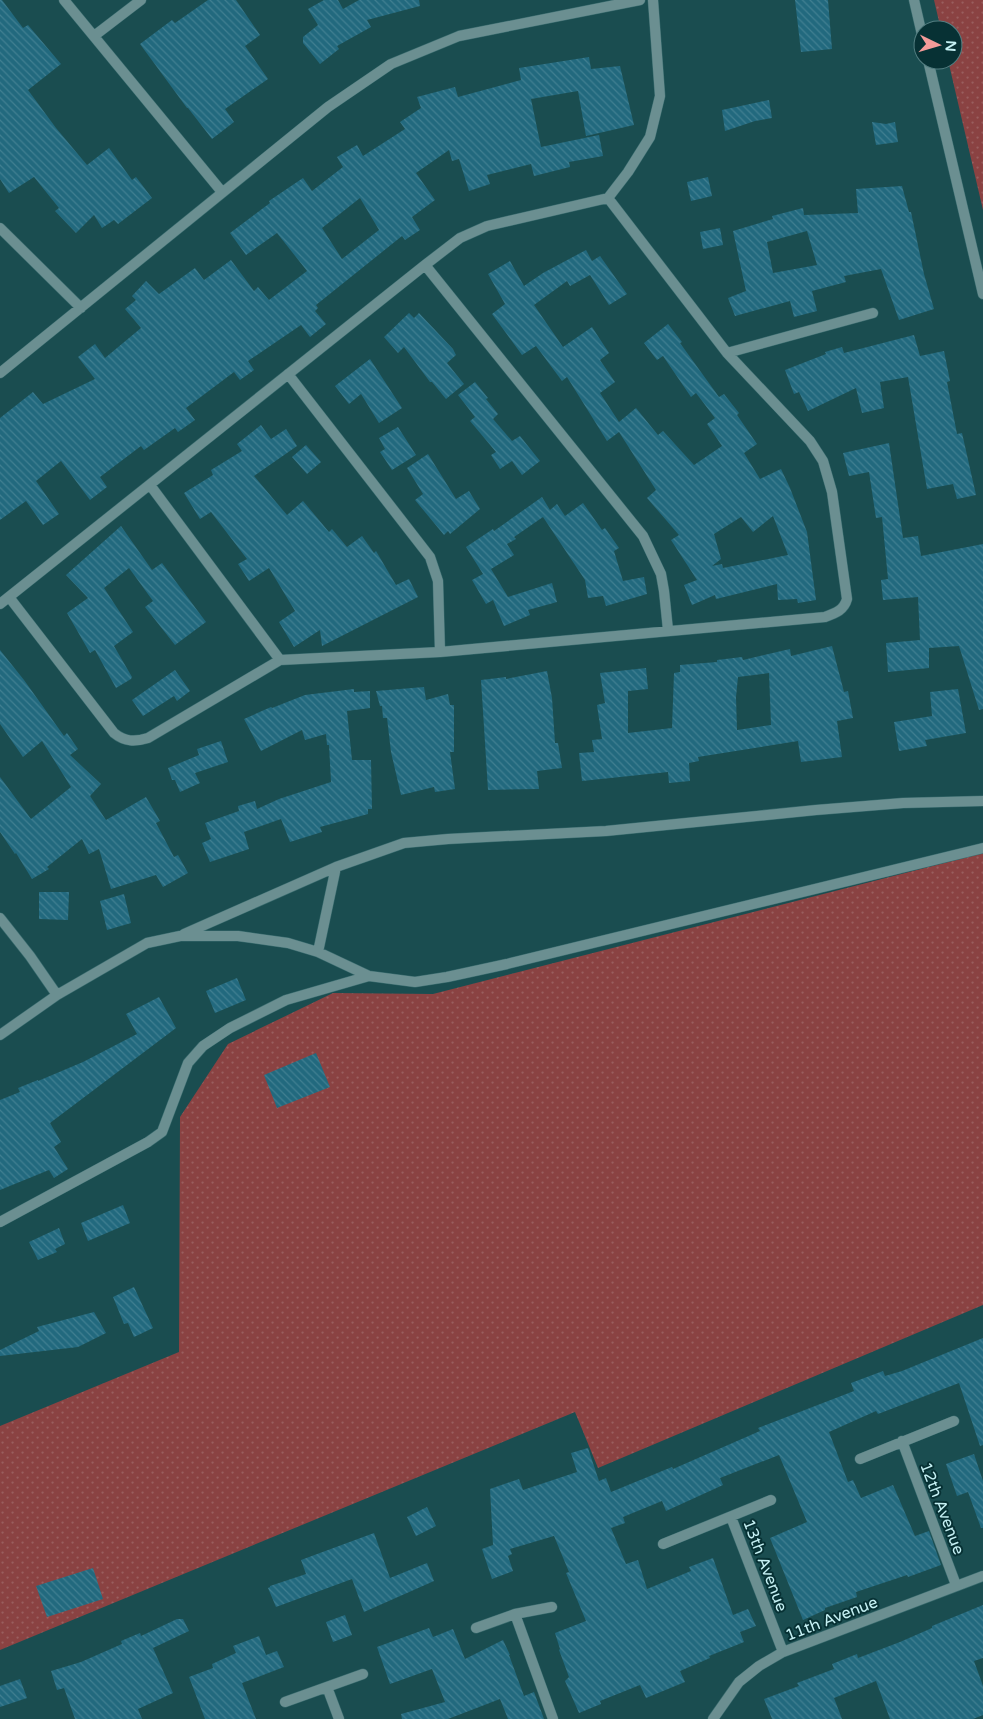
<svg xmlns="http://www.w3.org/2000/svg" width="983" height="1719" viewBox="0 0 983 1719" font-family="'Varela Round',sans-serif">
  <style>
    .grass { fill: url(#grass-dots) }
    .building { fill: url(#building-back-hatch); fill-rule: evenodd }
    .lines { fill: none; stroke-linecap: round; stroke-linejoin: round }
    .street-casing { stroke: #396b6e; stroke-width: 11 }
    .street { stroke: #6b8f91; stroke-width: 10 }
    .labels { text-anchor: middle; stroke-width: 4; stroke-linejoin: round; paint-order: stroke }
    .street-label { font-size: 16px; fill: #c6f1f4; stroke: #073134 }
  </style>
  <defs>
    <pattern id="grass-dots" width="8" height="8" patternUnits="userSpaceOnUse" patternTransform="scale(1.25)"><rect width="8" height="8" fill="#8a4242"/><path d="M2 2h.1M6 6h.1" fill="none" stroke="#995e5e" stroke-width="1.8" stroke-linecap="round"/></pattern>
    <pattern id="building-back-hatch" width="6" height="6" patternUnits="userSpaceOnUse" patternTransform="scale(1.25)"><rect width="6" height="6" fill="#22697e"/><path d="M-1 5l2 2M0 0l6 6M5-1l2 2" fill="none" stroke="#417f91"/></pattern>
  </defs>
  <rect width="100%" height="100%" fill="#1a4d50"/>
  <path class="grass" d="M934,0H983V210L948,60H953V30H941Z
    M983,853V1305L598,1468L575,1412L0,1650V1426L179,1352L180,1117L228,1044L333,993L433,994Z"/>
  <path class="building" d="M0,0H2L23,28L28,25L61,64L28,90L56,128L87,165L109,148L132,180L136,177L152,198L118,224L114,220L102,228L94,215L76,233L55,211L59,208L34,177L9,193L0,179Z
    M208,0H236L260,35L245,46L268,79L225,109L234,122L212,139L188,108H187L140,44L172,20L175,23Z
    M324,0H338L343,9L359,0H419L420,6L367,20L371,27L337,46L339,49L320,64L303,43V37L318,25L308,9Z
    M795,0H828L832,49L801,52Z
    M589,57L591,69L620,66L634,125L586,136L578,91L531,99L541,147L599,135L603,156L569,162L570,167L534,176L531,164L487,175L490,184L469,191L459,159L452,161L449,150L416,173L435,200L412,217L420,230L405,240L402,236L316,305L318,308L315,311L326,324L310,337L301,325L248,361L254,370L240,380L234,372L186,408L195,420L178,432L175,428L144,450L141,446L100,477L107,487L90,500L61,461L36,481L59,514L43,525L26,501L0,520V418L33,392L43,404L95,379L78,357L95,344L105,358L141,328L125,309L136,300L132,296L146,281L159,294L195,268L204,280L231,260L254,291L258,287L269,300L307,271L277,233L246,255L230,233L270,203L269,201L303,178L312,191L343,167L337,157L357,145L363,156L405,129L400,122L421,108L417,97L455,87L458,97L521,80L519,68ZM360,198L379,230L342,259L322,228Z
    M769,100L772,118L755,121L725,131L722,110Z
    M872,122L886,124L895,122L898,142L876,145Z
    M708,177L712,196L691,201L687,182Z
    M902,186L909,212H911L924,274L934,309L899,320L881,269L844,276L846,282L812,291L817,311L794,317L790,301L735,316L728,298L746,291L733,231L773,219L772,216L803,208L804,215L858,213L856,189ZM807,231L817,265L773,273L767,242Z
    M720,228L723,245L703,249L700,232Z
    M586,250L592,261L600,256L627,294L609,305L590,275L570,286L567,281L534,305L563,347L592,327L609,353L600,360L615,382L600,393L619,422L636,408L658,435L663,431L694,465L722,446L707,424L715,418L696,393L691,397L663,356L657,360L644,343L668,324L682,342L680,343L719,397L724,394L739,413L737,415L757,444L744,453L760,479L781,469L790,488L807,532L816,600L798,603L797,599L778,600L777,584L716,599L715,595L692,605L684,585L697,580L671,540L679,535L647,498L656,490L619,432L607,441L567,377L562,381L536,346L522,355L492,314L505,304L488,274L510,261L524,286L543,273ZM773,516L788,555L723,568L722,564L712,566L721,559L714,534L741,517L753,532Z
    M409,313L414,318L419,313L453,349L456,355L447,363L464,384L446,399L432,382H430L404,347L398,353L384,337Z
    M914,335L920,356L944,351L950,381L947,382L957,434L962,433L976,495L957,499L953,484L927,489L908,377L880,382L884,408L862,413L856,388L808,411L799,392L794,394L785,370L826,354L825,352L842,347L844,353Z
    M370,359L402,408L379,423L361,394L349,404L335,386Z
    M475,382L488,398L486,399L498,414L493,419L512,441L520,436L540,461L522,475L512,461L500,469L491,455L496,452L470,421L475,417L458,395Z
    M261,425L271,439L286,429L297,446L254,476L287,515L303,501L329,532L332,529L347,547L362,536L374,553L376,551L396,585L409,579L418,597L322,646L320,630L294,647L279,622L295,611L269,568L249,581L238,564L247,559L211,512L200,519L184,493L213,475L211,470L242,451L237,444Z
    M398,427L416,455L392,470L380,452L385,449L379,438Z
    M889,443L903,538L918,536L921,556L983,544V709L979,710L959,646L929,648V668L888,672L886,643L920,640L918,597L883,600L881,580L888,579L882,517L876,518L869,472L849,476L843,453Z
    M306,445L321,462L307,474L292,457Z
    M428,454L456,499L469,491L480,509L450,534L448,531L444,535L415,500L423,494L407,468Z
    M542,497L550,510L557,504L565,516L583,503L602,530L605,528L619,548L614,551L623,581L644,577L647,594L606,606L603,596L588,598L585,580L543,517L514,537L516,539L507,544L514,555L491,569L508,597L552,583L557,602L528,610L530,615L504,626L493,600L486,604L472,580L483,574L466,547L493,529L494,531Z
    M121,526L152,570L162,563L206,622L175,645L145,607L153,601L129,568L104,588L133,632L114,646L132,677L131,679L116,688L95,650L90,653L67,613L88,598L66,575Z
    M832,646L844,692L848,691L853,718L837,721L842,757L801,762L798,741L698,757L699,761L689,763L690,781L669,783L668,772L582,781L579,753L594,752L592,740L602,739L597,705L605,703L600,673L646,668L648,689L628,691V733L672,728L674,673L680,672V665L717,662V660L742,657L743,660L790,649L791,656ZM769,673L771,725L737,730L736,697L738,677Z
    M0,650L24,680L64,736L67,733L78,749L70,755L101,784L90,796L106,820L146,797L160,821L156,823L174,857L178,855L188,873L163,887L156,875L111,889L99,849L89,854L82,839L47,867L49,869L32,879L16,853L15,854L0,832V777L31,819L71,787L42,741L23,757L0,724Z
    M175,670L190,691L177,701L174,696L143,716L132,700Z
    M547,671L552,698L555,743H558L562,768L537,771L539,789L488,790L481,680L506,677V679Z
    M424,687L426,700L448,694L450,705H454V752H450L455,789L435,792L434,787L401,795L391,752L387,718H383L382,706H380L376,691Z
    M354,689V692L370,691V708L347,711L352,760H371L372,809H368V814L320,827L322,832L290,842L281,819L244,832L249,849L210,862L202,843L211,839L205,823L239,811L238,806L255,801L257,809L279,799L331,782L329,745H327L326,734L305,740L302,730L261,751L244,719L271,707L272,708L305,695Z
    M958,689L966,733L925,740L927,746L899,751L894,722L932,716L930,692Z
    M221,741L228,762L195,773L200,783L180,792L175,780H172L168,768L199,755L197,749Z
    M39,892H69L68,920L39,919Z
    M124,894L131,923L107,930L100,901Z
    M237,978L246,1000L215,1013L206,991Z
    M159,997L176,1028L50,1123L61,1142L54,1147L68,1169L54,1178L49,1170L0,1190V1100L20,1092L18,1088L38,1080V1081L83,1062L137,1034L126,1014Z
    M316,1053L330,1087L277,1108L264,1075Z
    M123,1205L130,1223L88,1241L81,1223Z
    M59,1228L65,1244L55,1249L57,1252L38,1260L29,1242Z
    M134,1287L153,1328L134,1337L128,1323L124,1324L113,1297Z
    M94,1312L106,1333L78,1347L0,1356V1350L39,1331L37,1327Z
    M983,1338V1445L980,1446L959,1383L878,1414L876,1411L829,1432L848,1482L853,1480L861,1498L893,1485L915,1536L929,1531L941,1565L908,1577L907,1575L856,1592L857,1597L825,1608V1610L803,1620L770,1538L807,1522L779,1455L720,1478L723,1485L666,1511L662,1501L623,1517L625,1523L611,1528L626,1564L638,1560L647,1589L691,1571L689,1567L713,1558L733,1615L748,1609L756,1626L740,1632L744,1642L709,1656L710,1658L680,1671L685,1682L646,1698L640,1685L600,1701L601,1704L579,1713L565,1681L569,1677L559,1650L560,1649L555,1633L586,1621L566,1573L569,1572L554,1536L510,1549L512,1554L508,1556L513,1571L492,1579L482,1549L493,1545L490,1489L519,1479L523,1490L577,1472L571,1453L588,1448L599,1481L606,1478L611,1492L672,1467L673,1469L760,1431L758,1428L854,1391L851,1383L883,1371L885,1376L902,1371Z
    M974,1454L983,1481V1528H981L968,1492L957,1496L946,1464Z
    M427,1507L436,1526L416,1536L407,1517Z
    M374,1533L390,1578L427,1563L434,1581L364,1612L352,1579L276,1607L268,1588L270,1587V1586L306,1574L301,1560Z
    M93,1568L103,1599L47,1617L36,1586Z
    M983,1605V1658L974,1661L983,1686V1715L973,1719H890L876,1681L834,1698L842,1719H772L764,1699L799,1686L797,1683L834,1669L832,1664L857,1654L858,1658L900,1642L932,1628V1626Z
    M345,1615L352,1635L333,1642L326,1622Z
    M177,1619H183L189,1631L153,1648L173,1693L138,1709L142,1719H75L64,1688L57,1690L51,1671L81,1662L122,1644L121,1641L140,1633L141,1636Z
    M429,1628L433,1637L453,1629L465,1659L503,1640L510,1655H509L524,1696L534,1692L544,1719H508L500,1699L448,1719H402L401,1714L445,1702L432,1669L390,1684L377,1647Z
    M259,1636L266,1655L277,1651L284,1667L242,1683L256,1719H205L189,1677L213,1668L212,1664L236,1653L233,1646Z
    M20,1679L27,1698L0,1707V1686Z"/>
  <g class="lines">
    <g class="street-casing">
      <path id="street" d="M64,0L222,192
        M914,0L923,39
        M94,36L141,0
        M928,60L983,294
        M0,228L81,308
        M425,265L643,536L661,574L664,591L668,630
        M727,353L873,313
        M0,373L328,107L391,64L459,36L640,0
        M288,374L430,557L438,581L440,652
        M150,485L280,660
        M9,597L114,733C125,742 135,742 148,738L280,660L440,652L825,617C836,613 844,610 847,599L832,492L823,461L810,441L727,353L608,198
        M0,604L425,265L460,238L487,226L608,198L628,172L650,137L660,96L653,0
        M0,918L30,956L57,995
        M184,934L336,867L404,843L448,839L606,831L816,810L903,803L983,801
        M318,952L336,867
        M0,1035L57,995L147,943L180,936H238L288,943L318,952L369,976L415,982L447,977L507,964L983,848
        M0,1222L148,1142L162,1132L188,1063L203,1046L230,1028L286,1000L369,976
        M902,1441L956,1585
        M860,1459L954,1421
        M731,1517L783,1652
        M663,1544L771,1500
        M552,1607L515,1614L553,1719
        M476,1628L515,1614
        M327,1687L339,1719
        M285,1702L363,1674
        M713,1719L739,1682L759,1666L783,1652L983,1576"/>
    </g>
    <use href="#street" class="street"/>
  </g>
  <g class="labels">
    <g class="street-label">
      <text transform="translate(943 1508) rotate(69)" y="6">12th Avenue</text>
      <text transform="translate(766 1565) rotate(69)" y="6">13th Avenue</text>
      <text transform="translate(831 1618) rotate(-21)" y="6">11th Avenue</text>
    </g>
  </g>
  <g transform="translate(938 45) rotate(95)"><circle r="24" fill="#073134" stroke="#537e81"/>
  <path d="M0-4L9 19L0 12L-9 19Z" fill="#f59b99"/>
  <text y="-8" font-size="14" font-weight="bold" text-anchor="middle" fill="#c6f1f4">N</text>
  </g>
</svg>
